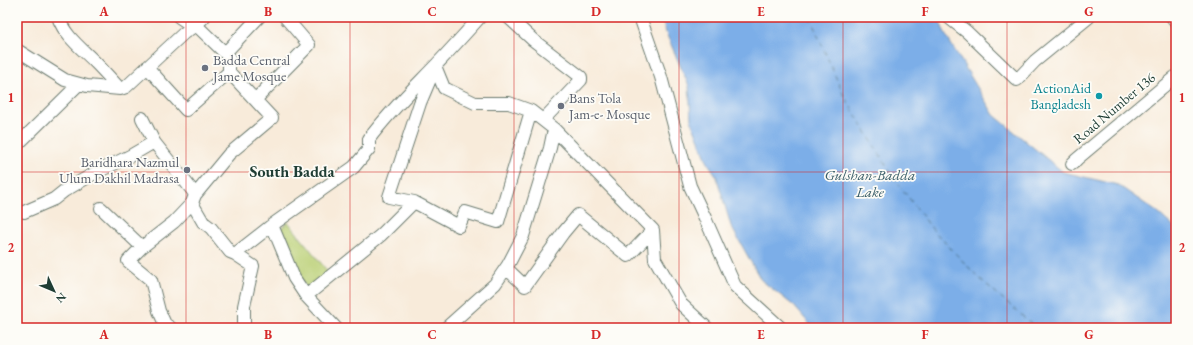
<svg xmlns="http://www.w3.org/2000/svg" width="1193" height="345" viewBox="0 0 1193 345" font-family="'EB Garamond',serif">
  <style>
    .green { fill: #b9cf73; stroke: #6c8654 }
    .water { fill: #7caee8; stroke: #4e768e }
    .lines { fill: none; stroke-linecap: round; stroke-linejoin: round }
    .ferry { stroke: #3b5f6a; stroke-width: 1; stroke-dasharray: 5 4; stroke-linecap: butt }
    .minor-casing { stroke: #6b7a6e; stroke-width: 14 }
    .minor { stroke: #fff; stroke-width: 12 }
    .grid { fill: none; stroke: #d62828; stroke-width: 1; stroke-opacity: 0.55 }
    .worship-dot { fill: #6b7280; stroke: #fdfcf7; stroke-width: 1.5 }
    .culture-dot { fill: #0f9aa8; stroke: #fdfcf7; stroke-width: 1.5 }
    .labels { text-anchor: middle; stroke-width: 3.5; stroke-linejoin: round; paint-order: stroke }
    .worship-label { font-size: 14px; fill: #5b616d; stroke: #fdfcf7; text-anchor: start }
    .culture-label { font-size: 14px; fill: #0d838f; stroke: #fdfcf7; text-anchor: end }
    .street-label { font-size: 14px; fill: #1f3d34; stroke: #fdfcf7 }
    .water-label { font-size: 15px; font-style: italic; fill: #3b5f6a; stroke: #fdfcf7 }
    .quarter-label { font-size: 16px; font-weight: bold; fill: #1f3d34; stroke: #fdfcf7 }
    .neatline { fill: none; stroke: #d62828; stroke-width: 1.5 }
    .grid-label { font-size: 13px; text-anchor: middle; font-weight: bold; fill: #d62828 }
  </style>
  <rect width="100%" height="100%" fill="#fdfcf7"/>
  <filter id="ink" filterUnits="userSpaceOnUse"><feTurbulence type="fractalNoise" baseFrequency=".025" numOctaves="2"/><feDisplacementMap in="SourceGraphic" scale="8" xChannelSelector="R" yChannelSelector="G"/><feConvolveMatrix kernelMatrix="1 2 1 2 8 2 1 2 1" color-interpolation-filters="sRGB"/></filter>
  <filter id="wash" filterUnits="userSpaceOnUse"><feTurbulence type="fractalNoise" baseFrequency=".012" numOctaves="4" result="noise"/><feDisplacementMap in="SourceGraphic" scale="16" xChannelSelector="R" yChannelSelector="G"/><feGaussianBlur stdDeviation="0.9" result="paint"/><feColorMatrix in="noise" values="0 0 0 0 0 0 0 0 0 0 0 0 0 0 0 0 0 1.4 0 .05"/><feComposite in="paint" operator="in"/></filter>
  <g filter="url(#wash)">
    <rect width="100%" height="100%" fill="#f8ebda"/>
    <path class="green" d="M288,222L329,273L307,290L276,232Z"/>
    <path class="water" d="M662,17H938L945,34L994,115L1063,172L1118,185L1157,212L1176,229V328H813L794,306L761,280L731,226L716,175L708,163L691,120L689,86L666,33Z"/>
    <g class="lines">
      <path class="ferry" d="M810,17L843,94L894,178L933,230L977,276L1036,328"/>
    </g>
  </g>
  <g filter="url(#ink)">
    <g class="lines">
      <g class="minor-casing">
        <path id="minor" d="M58,17C65,36 80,47 94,61C103,70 111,79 120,89
          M179,17L188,23L196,25L225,53L229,57V72L272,118L229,154L195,195L192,203L203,222L211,228L230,252L235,254
          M508,17L533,40L581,77V80L543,120
          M640,17L661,77L690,186L705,218L735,286L781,328
          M948,17L967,32L1017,80L1035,61L1089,17
          M1172,17L1176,22
          M17,50L65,80L87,86L120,89L126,87L184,33L196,25L204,17
          M225,53L259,17
          M435,66L444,88L475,103H509L531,111L554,129L653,230L655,259L681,304L707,328
          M147,67L186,110L229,72
          M255,100L309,45L285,17
          M142,118L154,142L192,190L195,195
          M17,145L79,84
          M1072,164L1077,159L1176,76
          M414,202L459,226L465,212L498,222L531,111
          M101,208L142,247
          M24,212L54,199L64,191L95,173L130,156L154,142
          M272,225L294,278L306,296L336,328
          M506,268L525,286L563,233L578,215L628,256L653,230
          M306,296L381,235L414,202L389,197L420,103L434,70
          M171,328L165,324L159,311L151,280L128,261L142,247L174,222L192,203
          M244,328V306L253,266L235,254L272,225L354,167L369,149V139C389,112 413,89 437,64C451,49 466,33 480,17
          M446,328L495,284L508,265L523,236L550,148L554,129"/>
      </g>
      <use href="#minor" class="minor"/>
    </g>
  </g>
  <path class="grid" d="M186,17V328M350,17V328M514,17V328M679,17V328M843,17V328M1007,17V328M17,172H1176"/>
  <g class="worship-dot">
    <circle cx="205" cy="68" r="4"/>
    <circle cx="561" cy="106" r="4"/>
    <circle cx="187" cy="170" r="4"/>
  </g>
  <circle class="culture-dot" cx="1099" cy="96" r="4"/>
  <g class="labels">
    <g class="worship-label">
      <text x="213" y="65">Badda Central<tspan x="213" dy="16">Jame Mosque</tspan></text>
      <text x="569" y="103">Bans Tola<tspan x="569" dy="16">Jam-e- Mosque</tspan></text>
      <text x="179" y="167" text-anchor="end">Baridhara Nazmul<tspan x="179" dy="16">Ulum Dakhil Madrasa</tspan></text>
    </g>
    <g class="culture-label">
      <text x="1091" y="93">ActionAid<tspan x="1091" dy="16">Bangladesh</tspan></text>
    </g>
    <g class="street-label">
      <text transform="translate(1114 108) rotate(-40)" y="5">Road Number 136</text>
    </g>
    <g class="water-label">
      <text x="870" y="180">Gulshan-Badda<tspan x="870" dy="17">Lake</tspan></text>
    </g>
    <g class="quarter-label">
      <text x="292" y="177">South Badda</text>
    </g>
  </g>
  <rect width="1193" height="345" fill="none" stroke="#fdfcf7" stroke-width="44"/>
  <g transform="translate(54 291) rotate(134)" stroke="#fdfcf7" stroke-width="3" paint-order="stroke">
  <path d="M0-3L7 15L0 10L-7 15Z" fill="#1f3d34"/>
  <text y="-6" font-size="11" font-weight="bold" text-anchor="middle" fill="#1f3d34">N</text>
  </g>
  <rect x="22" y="22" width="1149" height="301" class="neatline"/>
  <g class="grid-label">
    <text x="104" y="16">A</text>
    <text x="268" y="16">B</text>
    <text x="432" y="16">C</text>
    <text x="596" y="16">D</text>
    <text x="761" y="16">E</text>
    <text x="925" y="16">F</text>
    <text x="1089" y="16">G</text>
    <text x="11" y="102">1</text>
    <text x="1182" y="102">1</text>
    <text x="11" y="252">2</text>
    <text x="1182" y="252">2</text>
    <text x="104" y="339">A</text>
    <text x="268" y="339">B</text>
    <text x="432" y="339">C</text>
    <text x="596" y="339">D</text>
    <text x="761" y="339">E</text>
    <text x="925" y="339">F</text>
    <text x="1089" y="339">G</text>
  </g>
</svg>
